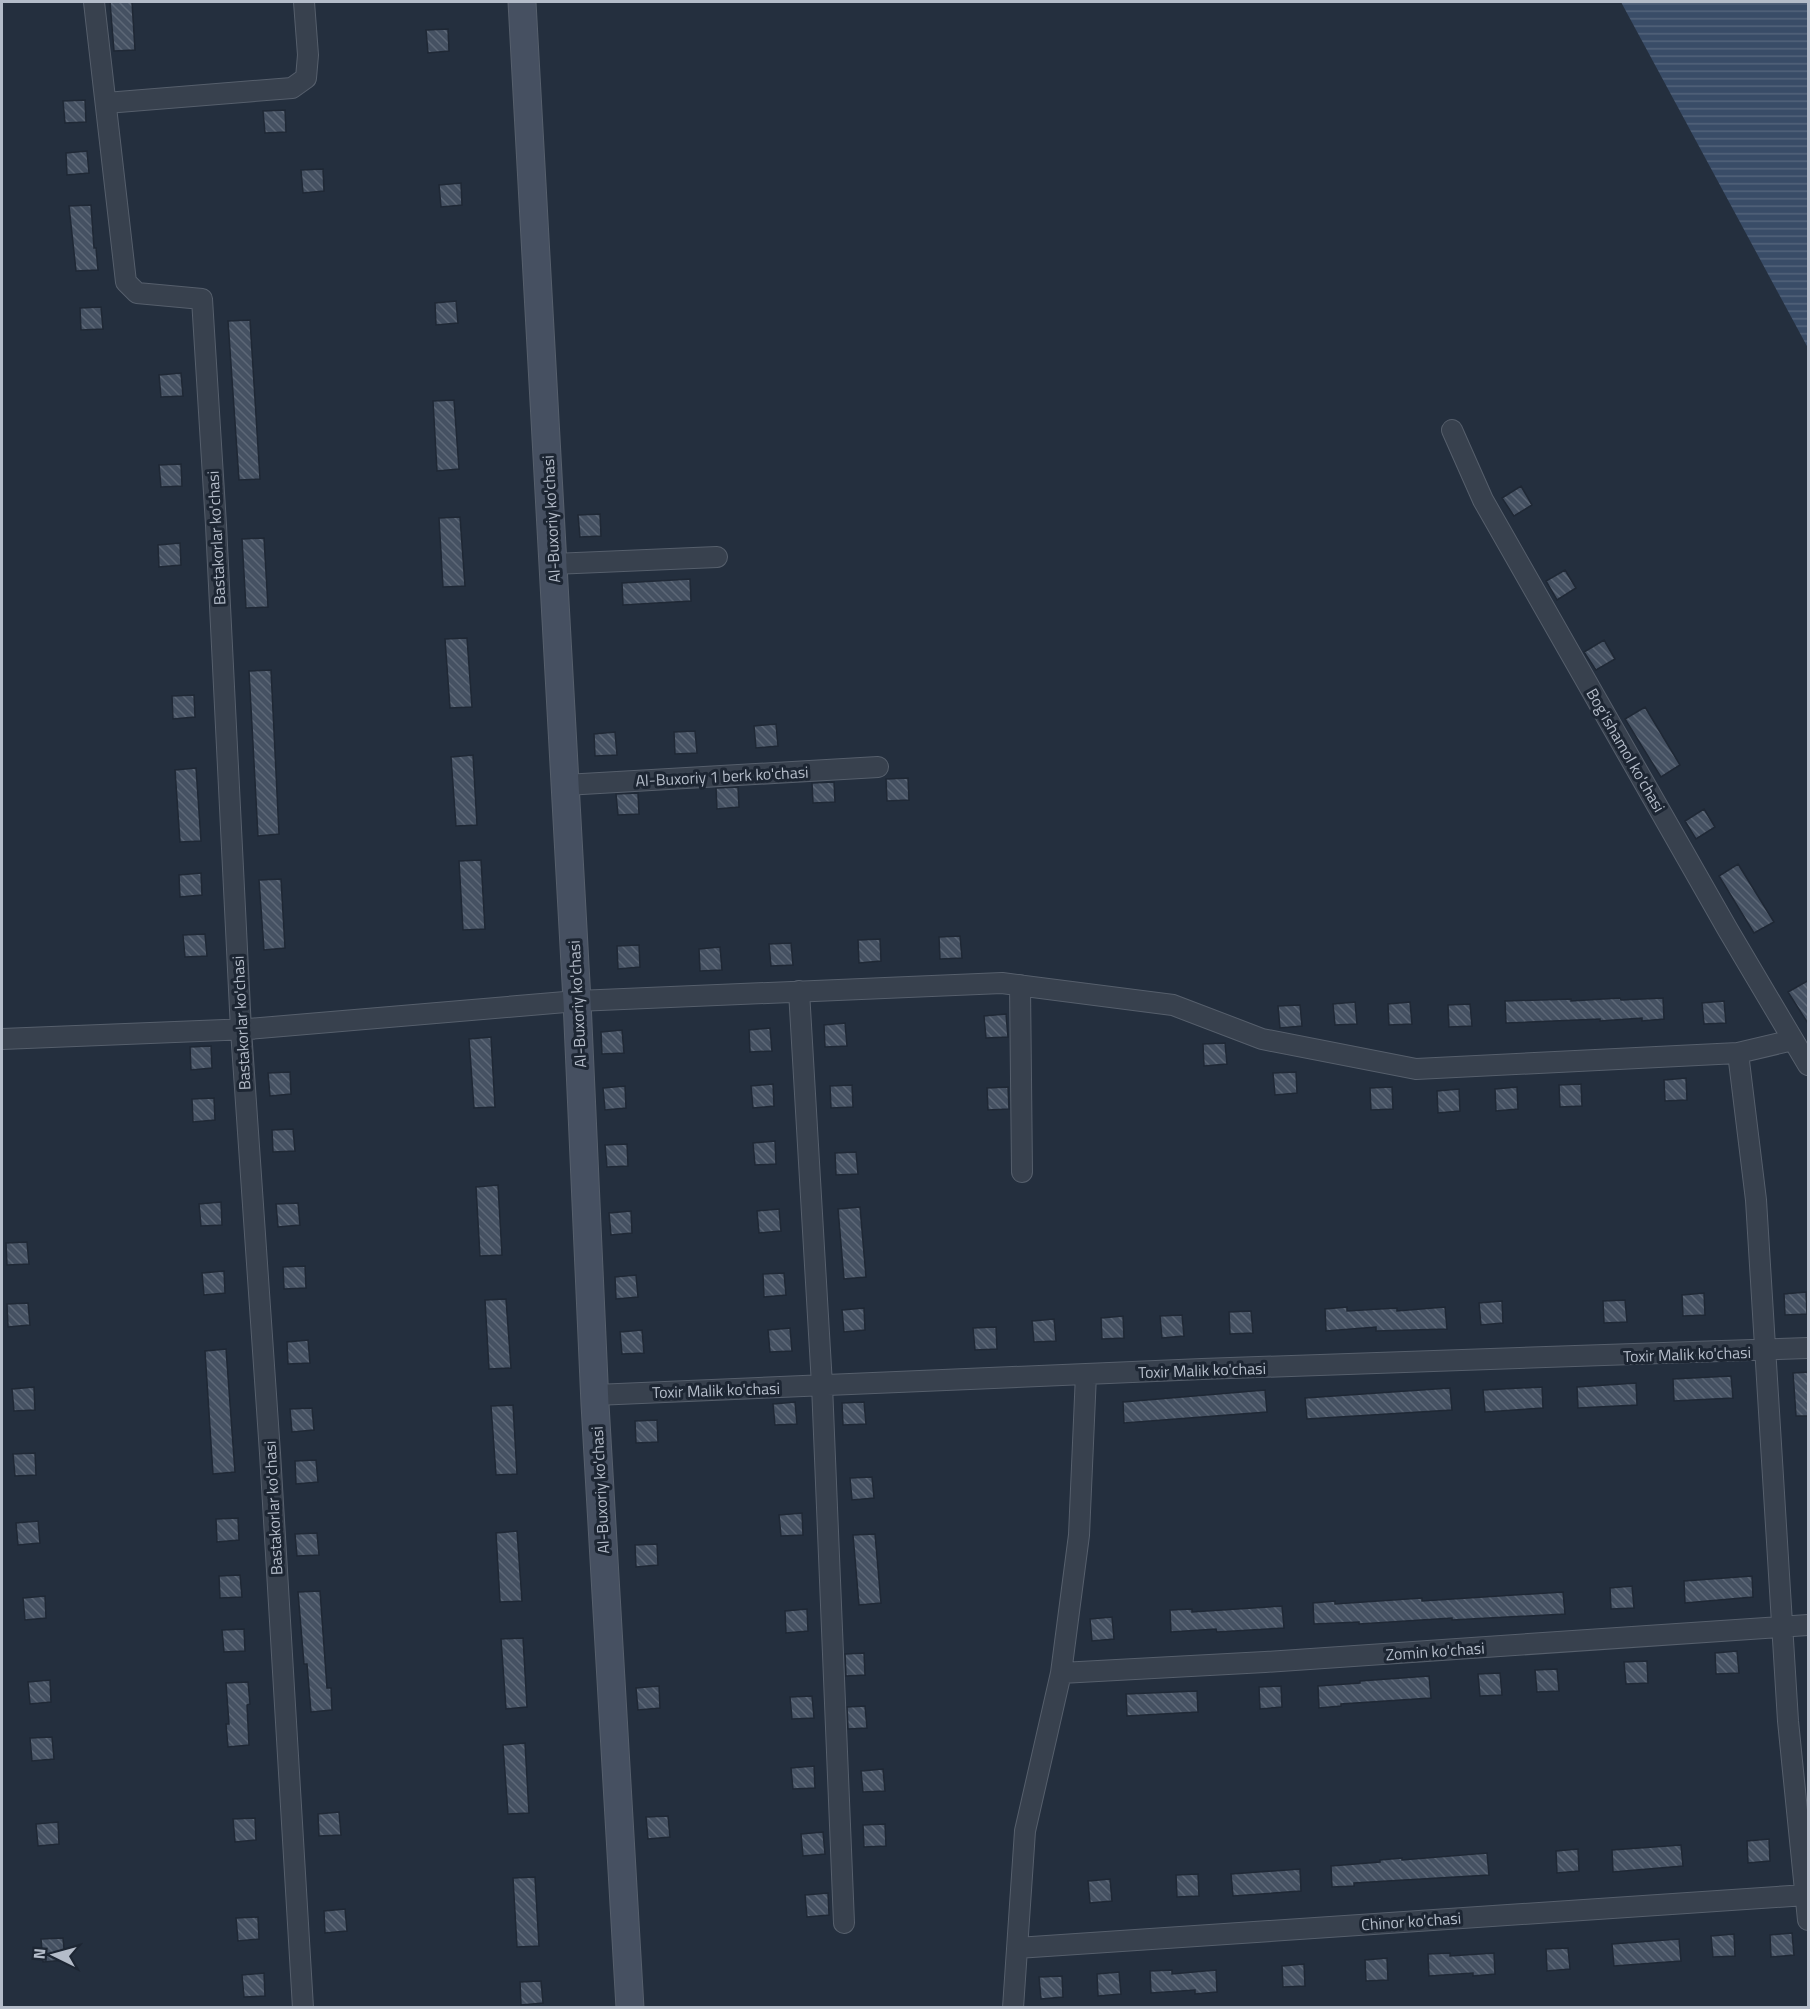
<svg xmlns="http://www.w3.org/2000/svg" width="1810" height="2009" viewBox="0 0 1810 2009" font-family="'Titillium Web',sans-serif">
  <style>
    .water { fill: url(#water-rules) }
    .building { fill: url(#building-back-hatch); stroke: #1f2835; stroke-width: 1.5 }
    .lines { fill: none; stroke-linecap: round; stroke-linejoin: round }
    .street-casing { stroke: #565f6c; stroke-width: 22 }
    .secondary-casing { stroke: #565f6c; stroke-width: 29 }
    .street { stroke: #38414e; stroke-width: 20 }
    .secondary { stroke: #465061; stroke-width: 27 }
    .labels { text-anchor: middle; stroke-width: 6; stroke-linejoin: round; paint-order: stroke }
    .street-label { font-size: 16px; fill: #b4bcc9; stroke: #1d2633 }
  </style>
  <defs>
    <pattern id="water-rules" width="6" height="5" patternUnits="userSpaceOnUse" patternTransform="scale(1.5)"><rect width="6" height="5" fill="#394c67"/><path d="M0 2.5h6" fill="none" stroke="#53647b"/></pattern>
    <pattern id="building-back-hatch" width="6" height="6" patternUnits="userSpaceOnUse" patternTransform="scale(1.5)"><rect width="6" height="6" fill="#455162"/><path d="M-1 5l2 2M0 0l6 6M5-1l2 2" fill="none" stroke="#5d6877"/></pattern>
  </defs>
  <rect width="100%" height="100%" fill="#242f3e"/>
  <path class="water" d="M1621,2H1808V348Z"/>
  <path class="building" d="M110,2H132L135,50L114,51Z
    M448,29L449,51L428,53L426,30Z
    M85,100L86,122L65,123L63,101Z
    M285,110L286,132L265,133L263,111Z
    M87,151L89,173L67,175L66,153Z
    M323,169L324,191L303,193L301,170Z
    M461,183L462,205L441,207L439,185Z
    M91,205L94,248H96L98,270L76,271L69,206Z
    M456,301L458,323L436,325L435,303Z
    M101,307L103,329L81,330L80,308Z
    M250,320L260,479L239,480L228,321Z
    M181,373L183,396L161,397L159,375Z
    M454,400L459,469L437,471L433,401Z
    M181,464L182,486L161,487L159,465Z
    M1521,486L1532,505L1514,516L1502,498Z
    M600,514L601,536L580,537L578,515Z
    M460,517L465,586L443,587L439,518Z
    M264,538L268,607L246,608L242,539Z
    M180,543L181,565L159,567L158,545Z
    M1565,570L1576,588L1557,600L1546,581Z
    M690,579L691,601L623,605L622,583Z
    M467,638L472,707L450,708L445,639Z
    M1604,640L1615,659L1596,670L1584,652Z
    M271,670L279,834L258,836L249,671Z
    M194,695L195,717L173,719L172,696Z
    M1645,707L1680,765L1661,777L1625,719Z
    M776,724L778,746L756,748L754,726Z
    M695,731L697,753L675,754L674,732Z
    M615,732L617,755L595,756L594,734Z
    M473,755L477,825L456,826L451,757Z
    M196,768L201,841L180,842L175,770Z
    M908,778L909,800L887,801L886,779Z
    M834,782L835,802L813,803L812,783Z
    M738,787L739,807L717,809L716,788Z
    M638,793L639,814L618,815L616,794Z
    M1704,809L1715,827L1696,839L1685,821Z
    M481,860L485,929L463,930L459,861Z
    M1738,864L1774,922L1754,933L1719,876Z
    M201,873L202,895L180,897L179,875Z
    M281,879L285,948L264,950L259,880Z
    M205,934L207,956L185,957L183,935Z
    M960,936L962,958L940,959L939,937Z
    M880,939L881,961L859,963L858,940Z
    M791,943L793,965L771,966L769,944Z
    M639,945L640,967L618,969L617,946Z
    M720,947L722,970L700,971L699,949Z
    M1809,980V1025L1788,992Z
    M1620,998L1621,1000L1663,998L1664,1019L1642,1021V1018L1600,1021V1019L1506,1023L1505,1001L1571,999V1001Z
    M1724,1001L1726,1023L1704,1024L1702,1003Z
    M1355,1002L1357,1024L1335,1025L1333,1004Z
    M1410,1002L1412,1024L1389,1025L1388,1004Z
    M1470,1004L1472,1026L1449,1027L1448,1005Z
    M1300,1005L1302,1026L1280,1028L1278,1006Z
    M1006,1014L1008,1037L986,1038L984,1016Z
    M845,1023L847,1046L825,1047L824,1025Z
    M770,1028L772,1051L750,1052L749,1030Z
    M622,1030L624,1053L602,1054L601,1032Z
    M491,1037L495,1107L474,1108L469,1039Z
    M1225,1043L1227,1064L1204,1066L1203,1044Z
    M211,1046L212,1068L191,1070L190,1047Z
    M290,1072L291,1094L270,1096L268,1073Z
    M1296,1072L1297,1093L1275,1095L1273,1073Z
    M1686,1078L1687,1100L1665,1101L1664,1080Z
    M773,1084L774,1106L753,1108L751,1086Z
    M1581,1084L1582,1106L1560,1107L1559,1085Z
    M852,1085L853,1107L831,1108L830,1086Z
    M625,1086L626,1108L605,1110L603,1088Z
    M1008,1087L1009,1109L988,1110L987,1088Z
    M1392,1087L1393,1109L1371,1110L1370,1088Z
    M1517,1087L1518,1109L1496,1111L1495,1089Z
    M1459,1089L1460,1111L1438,1113L1437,1091Z
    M214,1098L215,1120L193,1122L192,1099Z
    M293,1129L295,1151L273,1152L272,1130Z
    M775,1141L776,1164L755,1165L753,1143Z
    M627,1144L628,1166L607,1167L605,1145Z
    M856,1152L858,1174L836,1175L835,1153Z
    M498,1185L502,1255L480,1256L476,1187Z
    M221,1202L222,1225L201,1226L199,1204Z
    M298,1203L300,1225L278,1227L276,1204Z
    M860,1207L866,1277L844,1279L838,1209Z
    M779,1209L781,1231L759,1233L757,1211Z
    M631,1211L632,1233L611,1235L609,1213Z
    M27,1242L29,1264L7,1265L6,1243Z
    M305,1266L306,1288L284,1289L283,1267Z
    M224,1271L225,1293L204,1295L202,1273Z
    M784,1273L786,1295L764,1297L763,1274Z
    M636,1275L638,1297L616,1299L615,1277Z
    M1806,1292L1807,1314L1785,1315L1784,1294Z
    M1704,1293L1705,1315L1683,1316L1682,1295Z
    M506,1299L511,1368L489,1369L485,1300Z
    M1625,1300L1627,1322L1604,1323L1603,1301Z
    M1502,1301L1503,1323L1481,1325L1479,1303Z
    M28,1303L30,1325L8,1327L7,1304Z
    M1347,1307V1311L1397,1308V1311L1445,1307L1447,1329L1376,1331V1327L1326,1331L1325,1309Z
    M864,1308L865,1330L844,1332L842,1310Z
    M1251,1311L1253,1333L1230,1334L1229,1312Z
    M1182,1315L1184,1336L1162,1338L1160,1316Z
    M1123,1316L1124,1338L1102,1339L1101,1318Z
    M1054,1319L1056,1341L1034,1342L1032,1321Z
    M996,1327L997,1349L975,1350L973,1328Z
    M790,1328L792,1351L770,1352L768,1330Z
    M642,1330L644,1353L622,1354L620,1332Z
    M308,1340L310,1363L288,1364L287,1342Z
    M226,1349L235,1472L213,1474L205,1351Z
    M1809,1372V1416H1796L1793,1373Z
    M1731,1376L1733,1398L1674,1401L1673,1379Z
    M1636,1383L1637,1405L1578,1408L1577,1387Z
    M34,1387L35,1410L14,1411L12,1389Z
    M1542,1387L1543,1408L1485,1412L1483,1390Z
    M1450,1388L1452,1410L1307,1419L1305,1398Z
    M1265,1390L1267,1412L1124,1423L1123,1402Z
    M795,1402L797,1424L775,1425L773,1404Z
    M864,1402L866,1424L843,1425L842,1403Z
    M513,1405L517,1474L496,1475L491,1406Z
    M312,1408L314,1430L292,1432L290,1409Z
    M657,1420L658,1442L636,1443L635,1421Z
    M35,1453L36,1475L15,1476L13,1454Z
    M316,1460L318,1482L296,1484L295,1461Z
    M872,1477L874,1498L852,1500L850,1478Z
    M802,1513L803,1535L781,1536L779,1515Z
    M238,1518L239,1540L217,1542L216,1519Z
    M38,1521L40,1543L18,1545L16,1523Z
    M517,1531L522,1601L500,1602L496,1533Z
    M317,1533L319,1555L297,1556L295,1534Z
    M875,1534L881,1603L859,1605L853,1535Z
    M657,1544L658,1565L636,1567L635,1545Z
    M240,1575L242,1597L220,1598L219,1576Z
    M1752,1576L1753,1597L1685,1603L1684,1581Z
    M1632,1586L1634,1608L1611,1609L1610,1588Z
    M320,1591L327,1688H331L332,1710L311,1712L307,1664H304L298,1592Z
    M1563,1592L1565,1614L1452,1620V1618L1359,1624V1622L1314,1624L1313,1603L1335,1601V1604L1422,1598V1601Z
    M45,1596L46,1618L25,1620L23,1598Z
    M1282,1606L1284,1628L1217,1632L1216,1629L1171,1632L1170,1610L1192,1609V1612Z
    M807,1609L808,1631L786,1633L785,1611Z
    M1112,1617L1114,1639L1092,1641L1090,1619Z
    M244,1629L245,1651L224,1652L222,1630Z
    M523,1638L527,1707L506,1709L501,1639Z
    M1737,1651L1739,1673L1716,1674L1715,1653Z
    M864,1653L865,1675L846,1676L845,1654Z
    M1647,1661L1648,1683L1626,1684L1624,1662Z
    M1557,1669L1559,1691L1537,1692L1535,1670Z
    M1500,1673L1502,1695L1480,1696L1478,1674Z
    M1429,1676L1431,1698L1341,1704V1706L1319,1708L1318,1686L1360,1683V1681Z
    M50,1680L51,1702L30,1704L28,1682Z
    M248,1682L250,1704L247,1705L249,1745L228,1747L226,1724H229L226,1683Z
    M659,1686L660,1708L638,1710L636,1688Z
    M1281,1686L1282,1707L1260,1709L1259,1687Z
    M1197,1691L1198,1712L1127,1716L1126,1694Z
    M812,1696L814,1718L792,1719L790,1697Z
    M865,1706L867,1728L848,1729L847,1707Z
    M52,1737L54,1759L32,1761L30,1738Z
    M525,1743L529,1813L508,1814L503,1745Z
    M814,1766L815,1788L793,1789L791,1768Z
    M883,1769L885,1791L863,1792L861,1771Z
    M339,1812L341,1835L319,1836L318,1814Z
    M668,1816L670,1837L648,1839L646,1817Z
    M255,1818L256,1840L235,1842L233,1819Z
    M58,1822L59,1844L38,1846L36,1824Z
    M885,1824L886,1846L864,1847L863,1825Z
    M823,1832L825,1854L803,1856L801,1834Z
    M1769,1839L1770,1861L1748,1863L1747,1841Z
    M1681,1845L1683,1866L1613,1872L1612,1850Z
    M1578,1849L1579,1871L1557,1873L1556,1851Z
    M1487,1853L1489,1875L1354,1883V1886L1332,1887L1331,1866L1380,1862V1860L1402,1858V1860Z
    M1300,1869L1301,1891L1233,1896L1231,1874Z
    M1198,1874L1199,1896L1177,1897L1176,1875Z
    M535,1877L539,1946L517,1947L513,1878Z
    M1110,1879L1112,1901L1090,1903L1088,1881Z
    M828,1893L829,1915L807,1917L805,1895Z
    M345,1909L347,1931L325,1933L324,1911Z
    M258,1917L259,1939L238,1941L236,1918Z
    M1792,1933L1794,1955L1771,1957L1770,1935Z
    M1734,1934L1735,1956L1713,1957L1711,1936Z
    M63,1938L65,1960L43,1962L41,1939Z
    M1679,1939L1681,1961L1614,1966L1612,1944Z
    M1568,1948L1570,1969L1547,1971L1546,1949Z
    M1450,1953V1956L1494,1953L1495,1974L1473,1976V1973L1429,1976L1428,1954Z
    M1387,1958L1388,1980L1366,1981L1365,1960Z
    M1304,1964L1305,1986L1283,1987L1282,1966Z
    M1172,1970V1974L1216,1970L1217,1992L1195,1994V1990L1151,1993L1150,1971Z
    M1119,1972L1121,1994L1098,1996L1097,1974Z
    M264,1973L265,1996L244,1997L242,1975Z
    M1062,1976L1063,1997L1041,1999L1039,1977Z
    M541,1981L543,2003L521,2005L520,1982Z"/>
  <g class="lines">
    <g class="street-casing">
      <path id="street" d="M94,2L126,282L137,293L202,299L216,525L241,1030L270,1453L303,2008
        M106,103L292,88L306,78L308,55L304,2
        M1452,430L1483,500L1728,930L1808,1065
        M553,564L717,557
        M565,785L878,767
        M1020,985L1022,1172
        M799,991L822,1385L844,1923
        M2,1039L249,1029L577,1001L1002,983L1173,1005L1262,1039L1416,1069L1738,1053L1793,1040
        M1738,1053L1756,1200L1788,1721L1808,1920
        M595,1395L1202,1369L1808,1348
        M1061,1673L1265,1662L1808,1625
        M1017,1948L1806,1895
        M1013,2008L1025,1831L1061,1673L1079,1535L1086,1374"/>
    </g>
    <g class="secondary-casing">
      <path id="secondary" d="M522,2L577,1001L595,1404L630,2008"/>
    </g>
    <use href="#street" class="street"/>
    <use href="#secondary" class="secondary"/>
  </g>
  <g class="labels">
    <g class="street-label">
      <text transform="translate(551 519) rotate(-93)" y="6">Al-Buxoriy ko'chasi</text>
      <text transform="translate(216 538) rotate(-93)" y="6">Bastakorlar ko'chasi</text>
      <text transform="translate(1626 750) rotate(60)" y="6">Bog'ishamol ko'chasi</text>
      <text transform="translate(722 776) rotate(-3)" y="6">Al-Buxoriy 1 berk ko'chasi</text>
      <text transform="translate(577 1004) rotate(-93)" y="6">Al-Buxoriy ko'chasi</text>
      <text transform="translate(241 1023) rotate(-93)" y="6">Bastakorlar ko'chasi</text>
      <text transform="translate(1687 1354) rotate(-2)" y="6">Toxir Malik ko'chasi</text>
      <text transform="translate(1202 1370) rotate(-2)" y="6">Toxir Malik ko'chasi</text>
      <text transform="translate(716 1390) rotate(-2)" y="6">Toxir Malik ko'chasi</text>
      <text transform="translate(600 1490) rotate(-93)" y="6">Al-Buxoriy ko'chasi</text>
      <text transform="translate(273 1508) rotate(-93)" y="6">Bastakorlar ko'chasi</text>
      <text transform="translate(1435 1651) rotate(-4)" y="6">Zomin ko'chasi</text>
      <text transform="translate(1411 1921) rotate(-4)" y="6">Chinor ko'chasi</text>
    </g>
  </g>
  <rect width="1810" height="2009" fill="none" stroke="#b4bcc9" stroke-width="6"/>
  <g transform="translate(54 1955) rotate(275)" stroke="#1d2633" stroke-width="4.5" paint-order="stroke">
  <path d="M0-4.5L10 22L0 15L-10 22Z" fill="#b4bcc9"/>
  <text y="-9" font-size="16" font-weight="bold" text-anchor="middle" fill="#b4bcc9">N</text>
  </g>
</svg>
